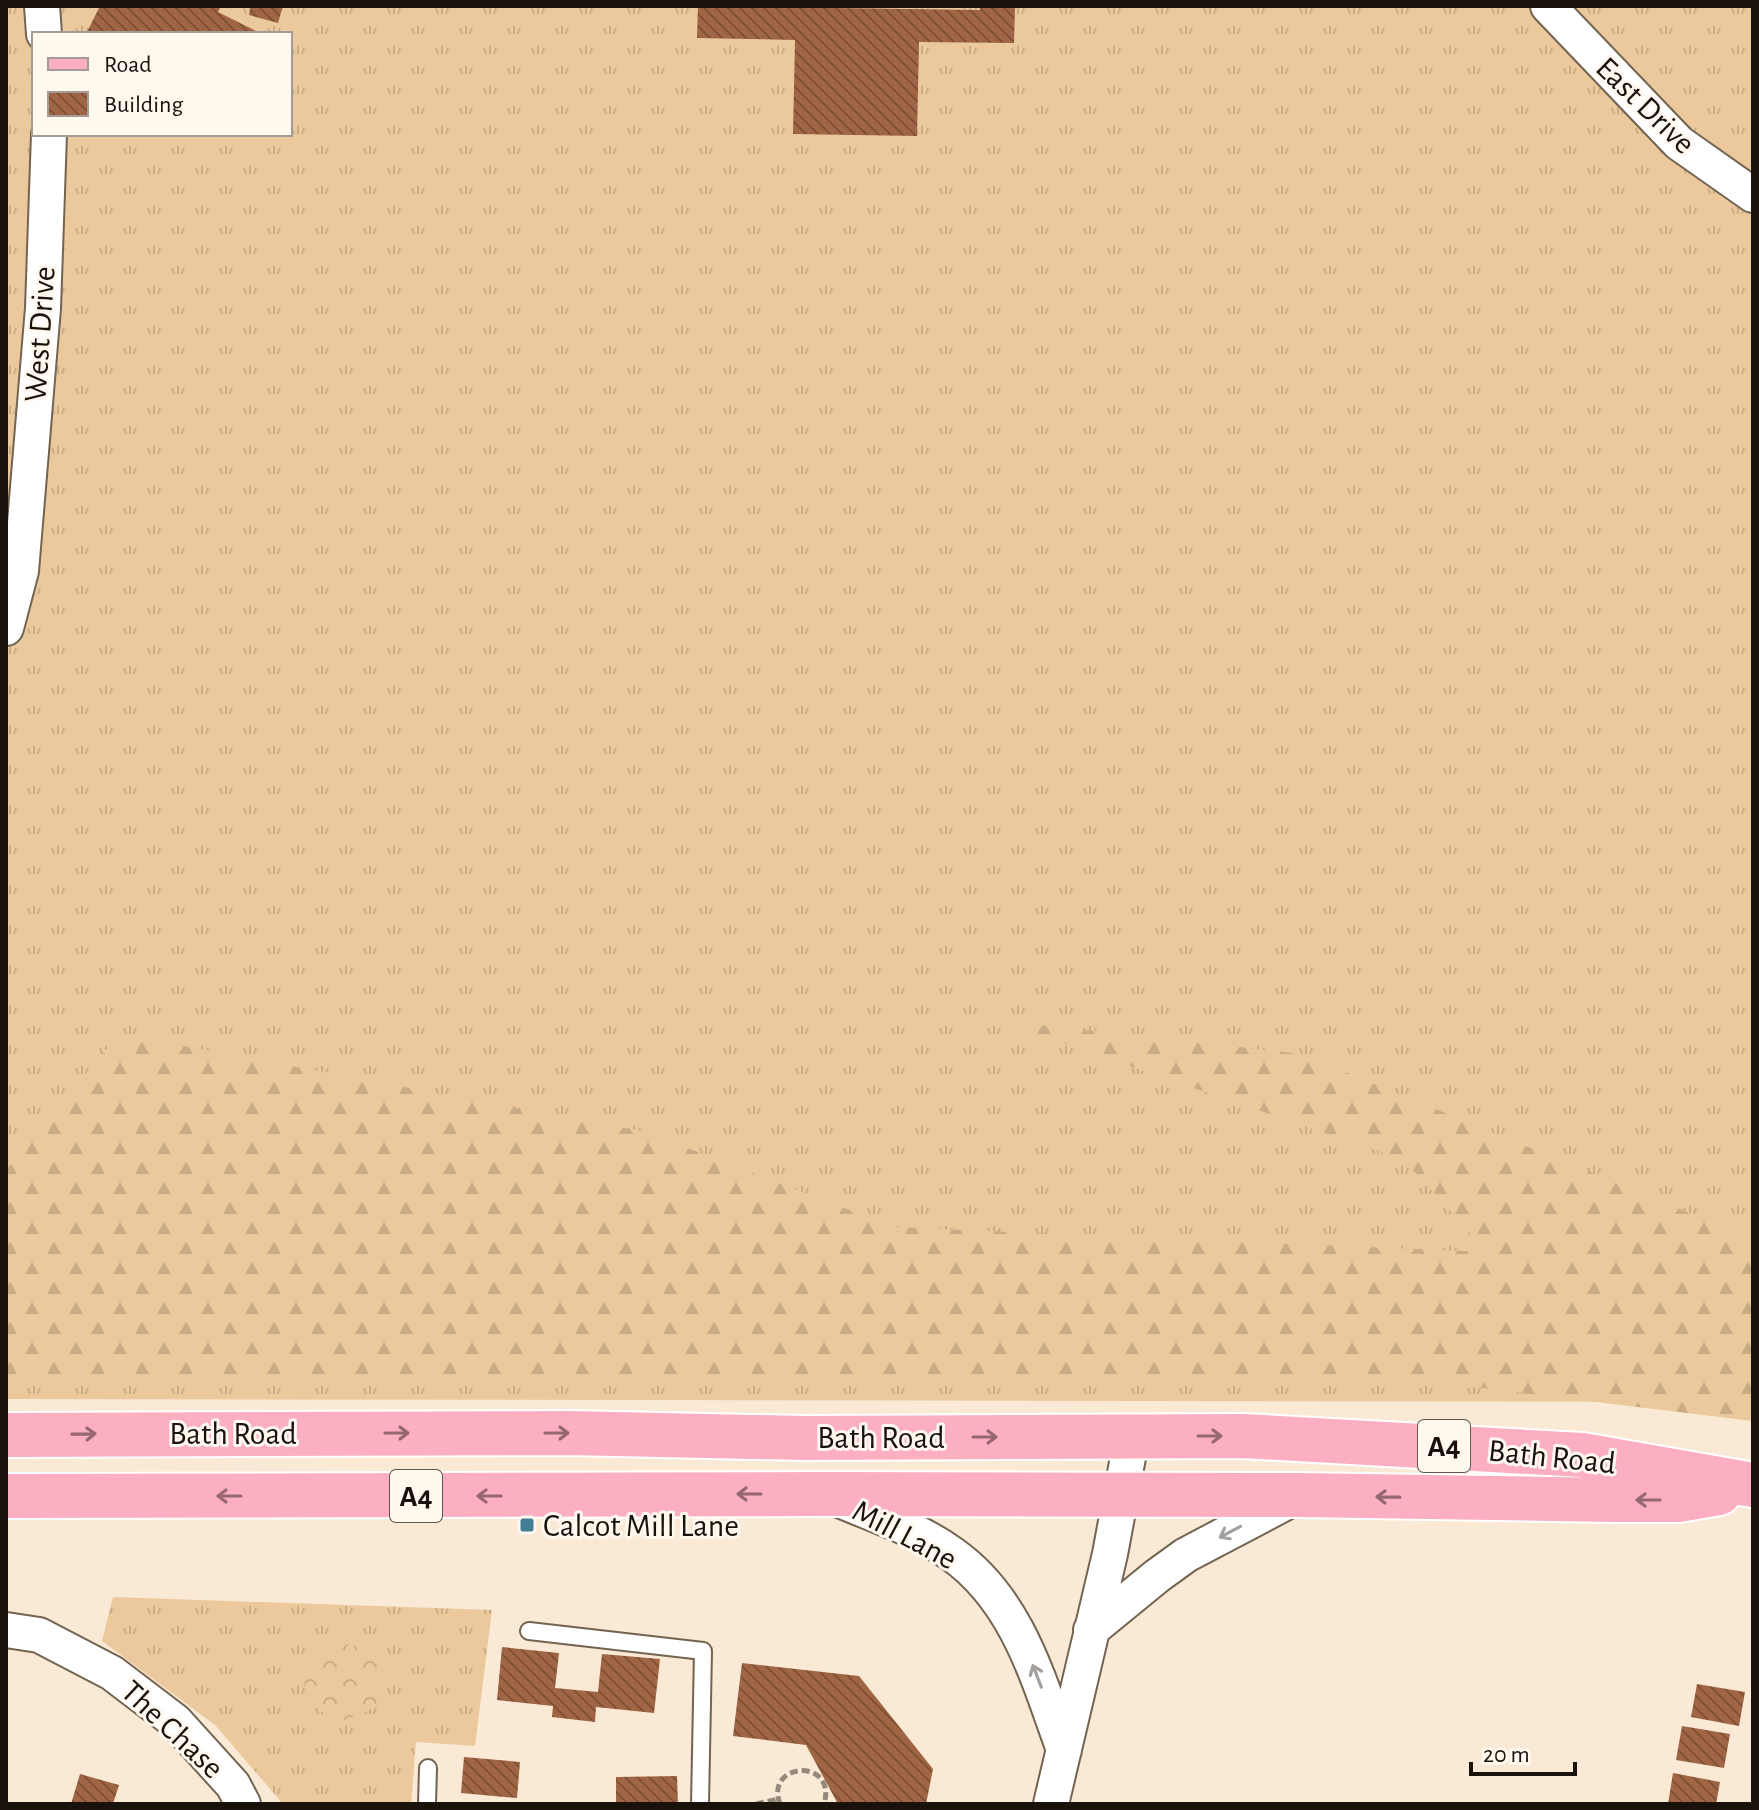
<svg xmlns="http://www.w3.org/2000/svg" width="1759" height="1810" viewBox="0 0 1759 1810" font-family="'Alegreya Sans',sans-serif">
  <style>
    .grass { fill: url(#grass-tufts); fill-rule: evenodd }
    .forest { fill: url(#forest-firs) }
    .park { fill: url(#park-crowns) }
    .building { fill: url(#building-back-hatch) }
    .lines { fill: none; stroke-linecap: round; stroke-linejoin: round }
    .lane-casing { stroke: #726451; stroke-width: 20 }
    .street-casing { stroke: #726451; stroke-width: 38 }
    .primary-casing { stroke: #fff; stroke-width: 48 }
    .path { stroke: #95897a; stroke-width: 5; stroke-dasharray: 8 4; stroke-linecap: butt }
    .lane { stroke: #fff; stroke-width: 16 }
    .street { stroke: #fff; stroke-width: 34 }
    .primary { stroke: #fbafc1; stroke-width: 44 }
    .oneway { stroke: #95686f }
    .oneway2 { stroke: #a3a09d }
    .poi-dot { fill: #417d94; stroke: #fff8ef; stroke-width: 3 }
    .labels { text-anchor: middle; stroke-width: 6; stroke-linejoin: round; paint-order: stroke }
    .shield { fill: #fff8ef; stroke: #5d574f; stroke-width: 2 }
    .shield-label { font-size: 30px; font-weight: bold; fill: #18120b }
    .street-label { font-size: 32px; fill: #18120b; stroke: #fff8ef }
    .poi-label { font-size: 32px; fill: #18120b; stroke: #fff8ef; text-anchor: start }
  </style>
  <defs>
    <pattern id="grass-tufts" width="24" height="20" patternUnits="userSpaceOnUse" patternTransform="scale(2)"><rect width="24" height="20" fill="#ebc99d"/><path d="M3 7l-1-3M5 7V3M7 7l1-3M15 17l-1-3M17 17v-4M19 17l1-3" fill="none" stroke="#c9ac86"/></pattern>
    <pattern id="forest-firs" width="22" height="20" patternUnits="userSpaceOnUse" patternTransform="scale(2)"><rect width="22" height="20" fill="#ebc99d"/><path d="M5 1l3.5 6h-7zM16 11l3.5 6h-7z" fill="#c9ac86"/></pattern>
    <pattern id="park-crowns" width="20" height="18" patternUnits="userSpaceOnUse" patternTransform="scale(2)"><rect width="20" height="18" fill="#ebc99d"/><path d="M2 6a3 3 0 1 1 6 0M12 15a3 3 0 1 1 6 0" fill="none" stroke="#c9ac86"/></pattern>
    <pattern id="building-back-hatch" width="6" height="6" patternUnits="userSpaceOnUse" patternTransform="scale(2)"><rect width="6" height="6" fill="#a06544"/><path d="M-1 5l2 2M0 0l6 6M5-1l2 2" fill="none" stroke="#815237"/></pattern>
  </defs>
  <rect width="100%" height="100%" fill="#fae9d4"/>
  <path class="grass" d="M6,6H1753V1402L6,1399ZM34,34H290V134H34Z
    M113,1597L492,1610L475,1746L416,1742L411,1804H283L215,1725L102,1641Z"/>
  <path class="forest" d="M995,1020L1301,1054L1753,1239V1421L1440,1383L6,1377V1170L119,1034L646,1132L894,1227L1487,1252L1404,1160Z"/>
  <path class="park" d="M328,1643C354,1643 362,1647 380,1666V1699L371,1709L342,1721L318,1710L304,1687L309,1658Z"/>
  <path class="building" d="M100,6H221L218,12L262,34H91L87,32Z
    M251,6H283L278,23L249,15Z
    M698,6L980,10V6H1015L1014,43L919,42L917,136L793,134L795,40L697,38Z
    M502,1647L559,1653L555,1688L598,1692L602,1654L660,1659L654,1713L596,1707L595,1722L552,1717L553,1706L497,1700Z
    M742,1663L859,1676L933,1769L926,1804H838L806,1745L733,1736Z
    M1697,1684L1745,1692L1739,1726L1691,1717Z
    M1682,1726L1730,1734L1724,1768L1676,1760Z
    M464,1757L520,1762L517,1798L461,1793Z
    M1673,1773L1720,1782L1716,1804H1668Z
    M80,1774L119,1785L113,1804H71Z
    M677,1776L678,1804H616V1777Z"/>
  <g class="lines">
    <g class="lane-casing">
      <path id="lane" d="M529,1631L703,1651L700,1804
        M427,1804L428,1768"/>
    </g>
    <g class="street-casing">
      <path id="street" d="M42,6L44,34
        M1548,6L1679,143L1753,195
        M6,628L21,571L43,308L49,134
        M835,1498C874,1515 918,1529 952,1554C1017,1600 1038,1678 1064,1750
        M6,1630L39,1635L112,1673L175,1721L233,1785L243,1804
        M1091,1630L1157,1576L1186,1555L1298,1496
        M1051,1804L1110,1554L1132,1436"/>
    </g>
    <g class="primary-casing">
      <path id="primary" d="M6,1435L569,1433L805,1438L1243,1436L1582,1455L1753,1485
        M6,1496L827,1494L1299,1495L1613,1500H1678L1719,1493"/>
    </g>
    <path class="path" d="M756,1804L778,1799
      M780,1804C764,1761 838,1758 824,1804"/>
    <use href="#lane" class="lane"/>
    <use href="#street" class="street"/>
    <use href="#primary" class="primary"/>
  </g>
  <defs><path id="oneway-shaft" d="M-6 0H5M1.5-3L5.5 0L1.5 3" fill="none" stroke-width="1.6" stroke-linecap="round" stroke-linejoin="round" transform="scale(2)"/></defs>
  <g class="oneway">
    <use href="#oneway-shaft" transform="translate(397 1433)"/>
    <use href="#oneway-shaft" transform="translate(557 1433)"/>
    <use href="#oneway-shaft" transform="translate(84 1434) rotate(-1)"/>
    <use href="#oneway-shaft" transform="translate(1210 1436)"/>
    <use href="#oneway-shaft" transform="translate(985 1437)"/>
    <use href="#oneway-shaft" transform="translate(749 1494) rotate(180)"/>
    <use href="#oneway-shaft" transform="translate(229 1496) rotate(-180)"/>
    <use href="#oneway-shaft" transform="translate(489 1496) rotate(180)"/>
    <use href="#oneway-shaft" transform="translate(1388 1497) rotate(-179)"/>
    <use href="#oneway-shaft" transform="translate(1648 1500) rotate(180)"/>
  </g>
  <g class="oneway2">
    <use href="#oneway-shaft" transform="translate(1230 1532) rotate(152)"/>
    <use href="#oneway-shaft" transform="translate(1037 1676) rotate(-111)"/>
  </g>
  <rect class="poi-dot" x="519" y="1517" width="16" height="16" rx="4"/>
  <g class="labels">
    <g class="shield">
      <rect x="1418" y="1420" width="52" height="52" rx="6"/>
      <rect x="390" y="1470" width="52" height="52" rx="6"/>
    </g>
    <g class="shield-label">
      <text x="1444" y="1456">A4</text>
      <text x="416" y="1506">A4</text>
    </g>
    <g class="street-label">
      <text transform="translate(1646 105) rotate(44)" y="11">East Drive</text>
      <text transform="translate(39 334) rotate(-86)" y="11">West Drive</text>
      <text x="233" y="1444">Bath Road</text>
      <text x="881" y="1448">Bath Road</text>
      <text transform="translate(1552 1456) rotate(6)" y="11">Bath Road</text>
      <text transform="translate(905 1534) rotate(28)" y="11">Mill Lane</text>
      <text transform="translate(173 1729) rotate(43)" y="11">The Chase</text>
    </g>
    <g class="poi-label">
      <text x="543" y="1536">Calcot Mill Lane</text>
    </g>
  </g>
  <rect width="1759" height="1810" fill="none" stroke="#18120b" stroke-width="16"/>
  <rect x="32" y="32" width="260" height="104" fill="#fff8ef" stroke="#a39c94" stroke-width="2"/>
  <rect x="48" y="58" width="40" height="12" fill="#fbafc1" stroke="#a39c94" stroke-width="2"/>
  <text x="104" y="72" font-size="24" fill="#18120b">Road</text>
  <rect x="48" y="92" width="40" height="24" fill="url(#building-back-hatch)" stroke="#a39c94" stroke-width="2"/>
  <text x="104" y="112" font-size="24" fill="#18120b">Building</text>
  <path d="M1471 1762v12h104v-12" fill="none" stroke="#18120b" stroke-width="4"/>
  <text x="1483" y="1762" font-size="24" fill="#18120b" stroke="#fff8ef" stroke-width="6" paint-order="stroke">20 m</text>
</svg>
